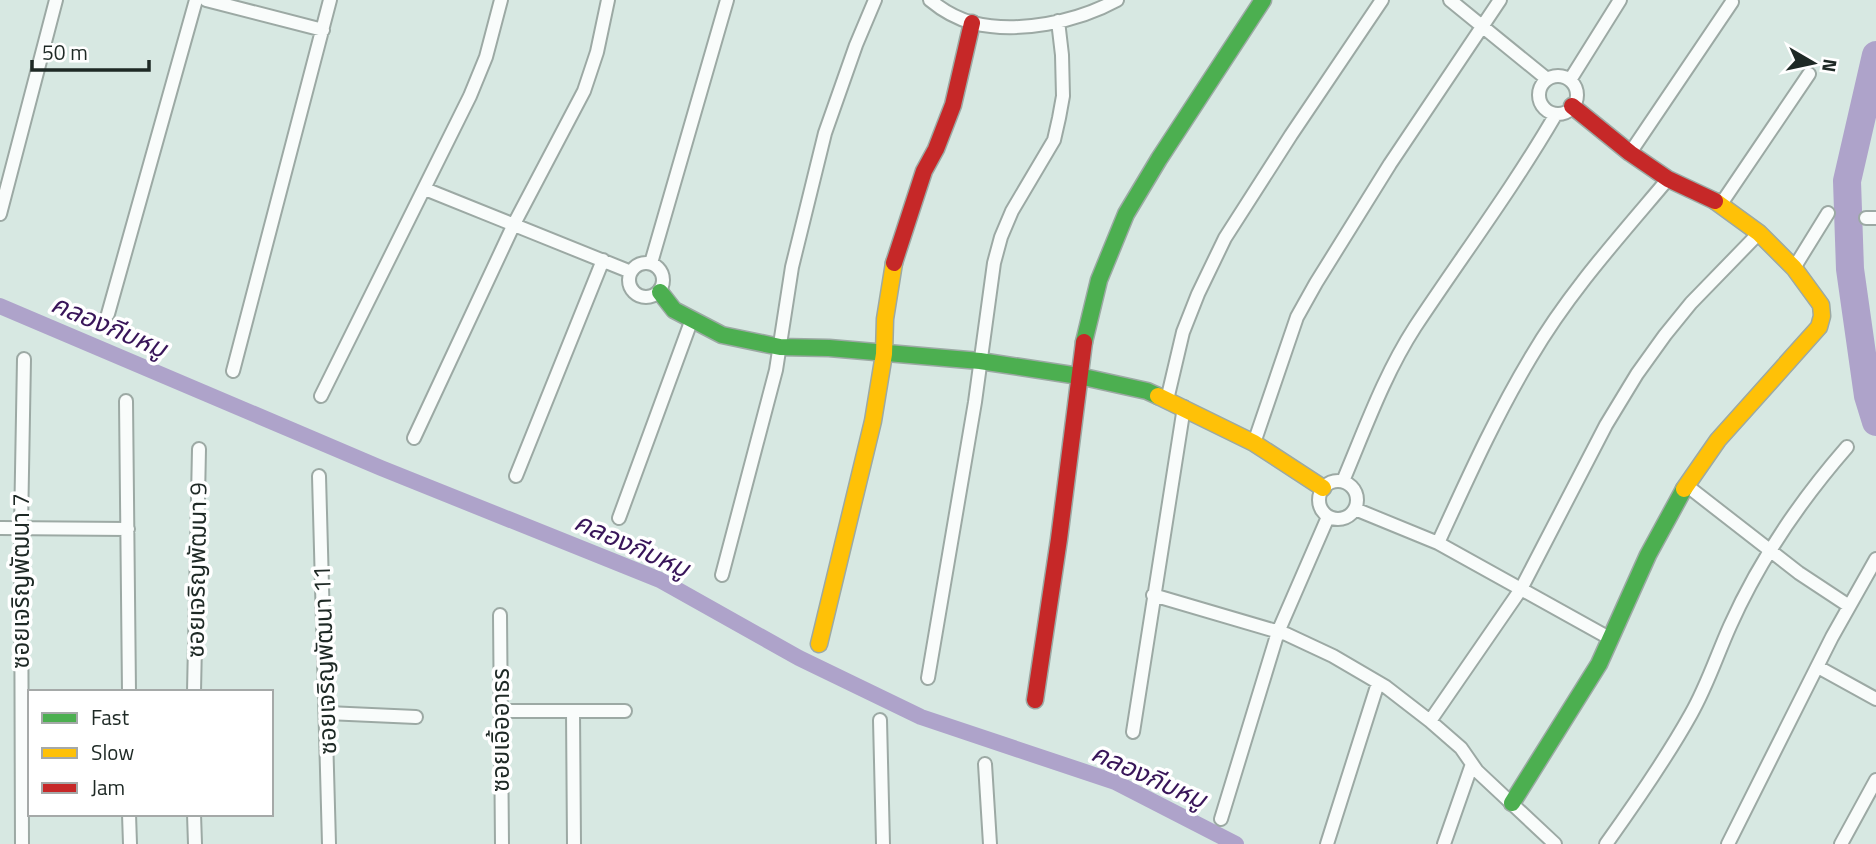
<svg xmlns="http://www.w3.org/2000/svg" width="1876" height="844" viewBox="0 0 1876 844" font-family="'Titillium Web','Noto Sans Thai',sans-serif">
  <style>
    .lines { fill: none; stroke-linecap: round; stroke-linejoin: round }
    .canal { stroke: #aea3ca; stroke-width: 16 }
    .river { stroke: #aea3ca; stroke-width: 28 }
    .street-casing { stroke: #9ca9a4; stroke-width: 16 }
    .fast-casing { stroke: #9ca9a4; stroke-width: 19 }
    .slow-casing { stroke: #9ca9a4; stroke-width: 19 }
    .jam-casing { stroke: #9ca9a4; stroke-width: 19 }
    .street { stroke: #f9fcfb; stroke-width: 12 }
    .fast { stroke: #4caf50; stroke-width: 16 }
    .slow { stroke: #ffc107; stroke-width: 16 }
    .jam { stroke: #c62828; stroke-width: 16 }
    .labels { text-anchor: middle; stroke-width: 7; stroke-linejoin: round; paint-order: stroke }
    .street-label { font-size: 24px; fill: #1e2925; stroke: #fff }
    .water-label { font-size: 26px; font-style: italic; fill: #381559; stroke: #fff }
  </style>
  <rect width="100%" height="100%" fill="#d7e8e2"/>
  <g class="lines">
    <path class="canal" d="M0,306L381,468L660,580L799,658L921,717L1115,782L1236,844"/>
    <path class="river" d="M1876,55L1847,181L1850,269L1868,396L1876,422"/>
    <g class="street-casing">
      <path id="street" d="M206,0L323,30
        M930,0C942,10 958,19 973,23C1018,34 1077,22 1117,0
        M1450,0L1547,79
        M1539 95a19 19 0 1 1 38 0a19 19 0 1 1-38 0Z
        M1570,80L1620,0
        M1630,153L1732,2
        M425,189L631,272
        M1721,204L1809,74
        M0,214L56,0
        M1866,218H1876
        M629 280a17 17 0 1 1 34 0a17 17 0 1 1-34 0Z
        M651,263L727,0
        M1794,268L1828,213
        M108,314L196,0
        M233,371L330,0
        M321,396L470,96L486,57L501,0
        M1167,400L1183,332L1198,294L1225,238L1291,135L1382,0
        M126,401L129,692
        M414,438L514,224L584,91L597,52L608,0
        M1254,443L1297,317L1316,283L1390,164L1500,0
        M319,476L329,844
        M516,476L603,260
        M1319 500a19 19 0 1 1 38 0a19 19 0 1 1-38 0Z
        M1343,481C1365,429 1384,375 1415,327C1462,256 1513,188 1556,114
        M1686,485L1799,573L1849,606
        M1355,509L1438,543L1611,639
        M619,518L692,319
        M0,528L128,529
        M1438,543C1467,480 1495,417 1531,357C1569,292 1620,236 1668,179
        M722,575L776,370L792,267L825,133L856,45L875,0
        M1153,595L1286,634L1333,656L1386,687L1430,721L1461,748L1477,771L1555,844
        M500,615L502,844
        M1818,667L1876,699
        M928,678L975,402L994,263L1001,237L1012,211L1054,140L1059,118L1063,96L1062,55L1058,21
        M194,692L199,449
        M501,711H625
        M573,711L574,844
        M327,713L416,717
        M880,720L883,844
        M1430,721L1521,589L1606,425L1637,374L1665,335L1691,303L1759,233
        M1133,732L1184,407
        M985,764L990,844
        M129,814L130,844
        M194,814L195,844
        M1221,819L1278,632L1328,517
        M22,844L21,528L24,359
        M1327,844L1378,683
        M1444,844L1472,764
        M1606,844C1636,802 1666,759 1691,714C1707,686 1717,655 1730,626C1759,561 1800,501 1847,447
        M1728,844L1832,637L1876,559
        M1841,844L1876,780"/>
    </g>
    <g class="fast-casing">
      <path id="fast" d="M660,292L674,310L722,335L780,347L829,348L980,361L1079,376L1147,391L1158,396
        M1084,342L1099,280L1126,214L1159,159L1263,0
        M1512,803L1599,664L1648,555L1684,489"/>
    </g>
    <g class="slow-casing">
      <path id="slow" d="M1158,396L1254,443L1323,488
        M1684,489L1718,440L1819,327L1822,316L1821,305L1794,268L1759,233L1715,201
        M819,644L873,421L884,354L885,319L894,263"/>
    </g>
    <g class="jam-casing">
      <path id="jam" d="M1572,106L1630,153L1668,179L1715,201
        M894,263L924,171L936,149L953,105L972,23
        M1035,700L1059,539L1084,342"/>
    </g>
    <use href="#street" class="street"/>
    <use href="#fast" class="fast"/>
    <use href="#slow" class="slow"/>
    <use href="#jam" class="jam"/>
  </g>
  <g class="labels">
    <g class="street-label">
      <text transform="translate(197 570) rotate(-89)" y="8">ซอยเจริญพัฒนา 9</text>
      <text transform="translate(21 581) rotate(-90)" y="8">ซอยเจริญพัฒนา 7</text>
      <text transform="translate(325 660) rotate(-92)" y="8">ซอยเจริญพัฒนา 11</text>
      <text transform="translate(501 730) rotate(-90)" y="8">ซอยเอิ้ออาธร</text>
    </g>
    <g class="water-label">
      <text transform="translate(109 326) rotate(23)" y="9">คลองกีบหมู</text>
      <text transform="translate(632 545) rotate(24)" y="9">คลองกีบหมู</text>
      <text transform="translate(1149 776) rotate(24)" y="9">คลองกีบหมู</text>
    </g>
  </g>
  <rect x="28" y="690" width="245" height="126" fill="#ffffff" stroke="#a5a9a8" stroke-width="2"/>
  <rect x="42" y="713" width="35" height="10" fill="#4caf50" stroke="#a5a9a8" stroke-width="2"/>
  <text x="91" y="725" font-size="21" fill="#1e2925">Fast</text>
  <rect x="42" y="748" width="35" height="10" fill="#ffc107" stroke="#a5a9a8" stroke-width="2"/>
  <text x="91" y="760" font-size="21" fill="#1e2925">Slow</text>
  <rect x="42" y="783" width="35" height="10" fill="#c62828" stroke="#a5a9a8" stroke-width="2"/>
  <text x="91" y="795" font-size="21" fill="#1e2925">Jam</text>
  <g transform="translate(1813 63) rotate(99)" stroke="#ffffff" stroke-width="5" paint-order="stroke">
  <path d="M0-5L12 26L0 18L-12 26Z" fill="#1e2925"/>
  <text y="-10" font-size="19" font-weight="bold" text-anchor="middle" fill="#1e2925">N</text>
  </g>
  <path d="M32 60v10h117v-10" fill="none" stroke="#1e2925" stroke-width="3.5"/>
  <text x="42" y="60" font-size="21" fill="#1e2925" stroke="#ffffff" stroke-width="5" paint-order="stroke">50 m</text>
</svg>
